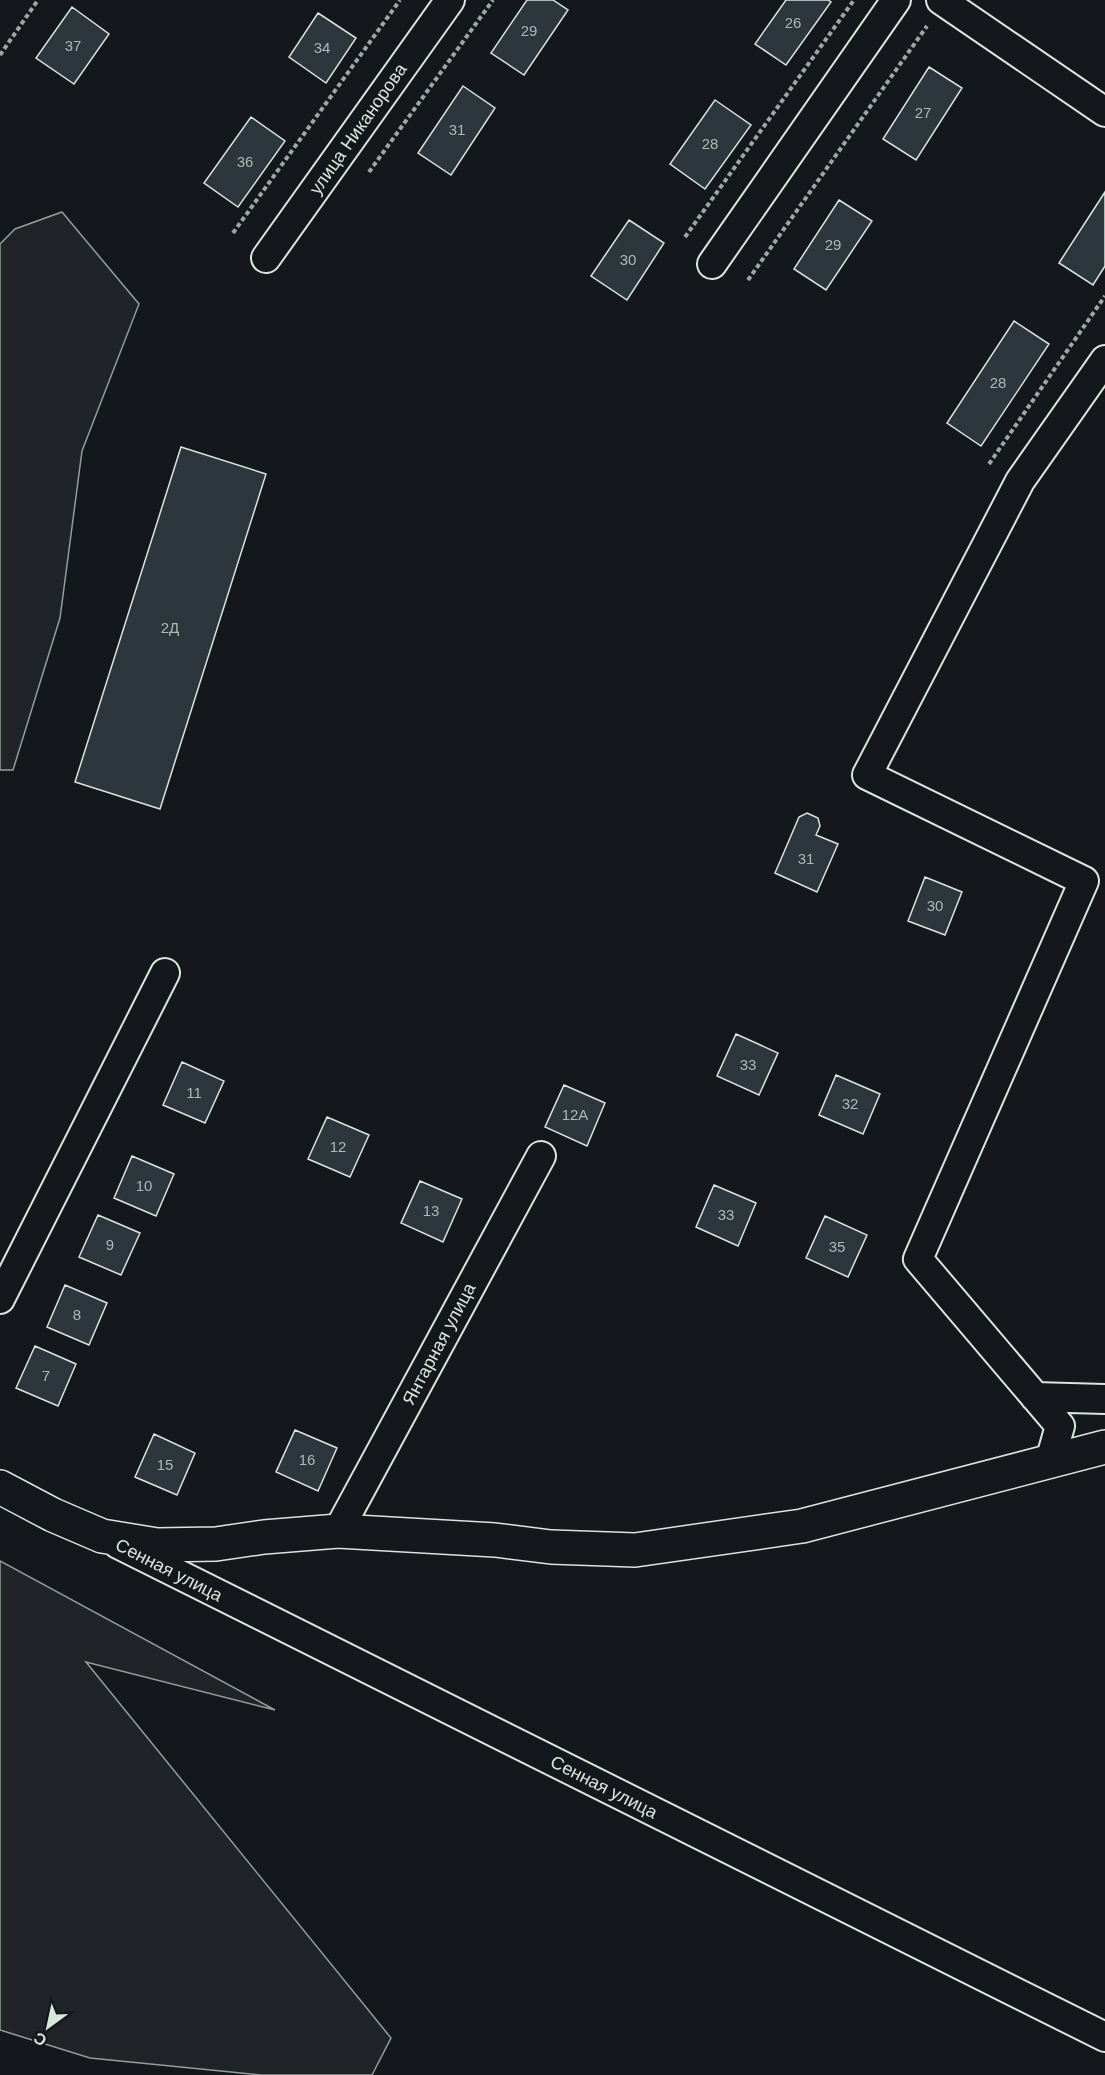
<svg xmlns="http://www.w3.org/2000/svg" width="1105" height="2075" viewBox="0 0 1105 2075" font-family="Arial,sans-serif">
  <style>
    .green { fill: #202428; stroke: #939e99; stroke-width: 1.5 }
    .building { fill: #2c363c; stroke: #d8e6dc; stroke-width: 1.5 }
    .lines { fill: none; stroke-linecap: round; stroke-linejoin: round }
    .minor-casing { stroke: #d8e6dc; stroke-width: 32 }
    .tertiary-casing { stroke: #d8e6dc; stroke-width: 36 }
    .path { stroke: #9da8a2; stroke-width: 4; stroke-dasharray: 4.5 3; stroke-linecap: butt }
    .minor { stroke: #14181c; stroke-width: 28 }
    .tertiary { stroke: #14181c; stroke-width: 33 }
    .labels { text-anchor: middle; stroke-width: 4.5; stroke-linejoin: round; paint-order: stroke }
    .number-label { font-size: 15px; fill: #adbab4 }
    .street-label { font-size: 18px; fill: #d8e6dc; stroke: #14181c }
  </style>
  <rect width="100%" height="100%" fill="#14181c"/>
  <path class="green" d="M62,212L139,304L82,451L60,618L13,770H0V244L15,229Z
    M0,1561L275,1710L86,1662L391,2038L372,2075H261L90,2058L0,2030Z"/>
  <path class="building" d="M527,0H553L568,10L524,75L491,53Z
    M786,0H828L831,2L786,65L755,44Z
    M72,7L109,34L74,84L36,58Z
    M318,13L356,38L326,83L289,57Z
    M929,67L962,88L916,160L883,139Z
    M463,86L495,108L451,175L418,153Z
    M715,100L751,125L705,189L670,164Z
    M251,117L285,141L238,207L204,183Z
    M1105,192V266L1093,285L1059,263Z
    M839,200L872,221L826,290L794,269Z
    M629,220L664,243L627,300L591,276Z
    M1014,321L1049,344L981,446L947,423Z
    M181,447L266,474L160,809L75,782Z
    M807,813L818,818L820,826L816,835L838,844L817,892L775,873L799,817Z
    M925,877L962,892L945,935L908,921Z
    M736,1034L778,1053L759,1095L717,1076Z
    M182,1062L224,1081L205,1123L163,1105Z
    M836,1075L880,1094L863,1134L819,1115Z
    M564,1085L605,1103L587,1146L545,1127Z
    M327,1117L369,1135L350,1177L308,1159Z
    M132,1156L174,1174L156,1216L114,1198Z
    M420,1181L462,1199L443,1242L401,1223Z
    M714,1185L756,1203L738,1246L696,1227Z
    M98,1215L140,1233L121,1275L79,1257Z
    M825,1216L867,1235L848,1277L806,1258Z
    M65,1285L107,1303L89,1345L47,1327Z
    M35,1346L76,1364L58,1406L16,1388Z
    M295,1430L337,1448L318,1491L276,1472Z
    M154,1434L195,1453L177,1495L135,1477Z"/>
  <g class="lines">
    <g class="minor-casing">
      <path id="minor" d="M941,0L1105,112
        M266,258L450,0
        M712,264L896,0
        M0,1299L165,973
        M1035,1397L1105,1399
        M1050,1461L1060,1426L918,1259L1084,881L867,775L1020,481L1105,360
        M338,1531L541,1156
        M118,1544L1105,2037"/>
    </g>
    <g class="tertiary-casing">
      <path id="tertiary" d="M0,1487L53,1515L102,1536L157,1545L216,1544L264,1537L338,1531L495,1540L551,1547L635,1550L802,1526L1105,1447"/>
    </g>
    <path class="path" d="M0,55L38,0
      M369,172L493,0
      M233,233L400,0
      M685,237L854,0
      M748,280L927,26
      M989,464L1105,296"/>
    <use href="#minor" class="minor"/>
    <use href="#tertiary" class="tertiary"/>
  </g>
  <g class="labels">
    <g class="number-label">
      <text x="793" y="28">26</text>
      <text x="529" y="36">29</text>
      <text x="73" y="51">37</text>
      <text x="322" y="53">34</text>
      <text x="923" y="118">27</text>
      <text x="457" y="135">31</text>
      <text x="710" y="149">28</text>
      <text x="245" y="167">36</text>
      <text x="833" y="250">29</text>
      <text x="628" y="265">30</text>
      <text x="998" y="388">28</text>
      <text x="170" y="633">2Д</text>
      <text x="806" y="864">31</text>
      <text x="935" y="911">30</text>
      <text x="748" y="1070">33</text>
      <text x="194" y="1098">11</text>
      <text x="850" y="1109">32</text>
      <text x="575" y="1120">12А</text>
      <text x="338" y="1152">12</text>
      <text x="144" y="1191">10</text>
      <text x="431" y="1216">13</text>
      <text x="726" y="1220">33</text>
      <text x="110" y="1250">9</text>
      <text x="837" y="1252">35</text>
      <text x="77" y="1320">8</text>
      <text x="46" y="1381">7</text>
      <text x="307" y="1465">16</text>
      <text x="165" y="1470">15</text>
    </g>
    <g class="street-label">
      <text transform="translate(358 129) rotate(-55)" y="6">улица Никанорова</text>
      <text transform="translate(439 1344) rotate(-62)" y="6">Янтарная улица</text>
      <text transform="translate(169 1570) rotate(27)" y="6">Сенная улица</text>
      <text transform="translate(604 1787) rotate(27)" y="6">Сенная улица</text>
    </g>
  </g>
  <g transform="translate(48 2027) rotate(213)" stroke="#14181c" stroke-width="4.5" paint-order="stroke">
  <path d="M0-4.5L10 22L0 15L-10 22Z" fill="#d8e6dc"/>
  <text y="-9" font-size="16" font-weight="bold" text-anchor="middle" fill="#d8e6dc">С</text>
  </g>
</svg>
